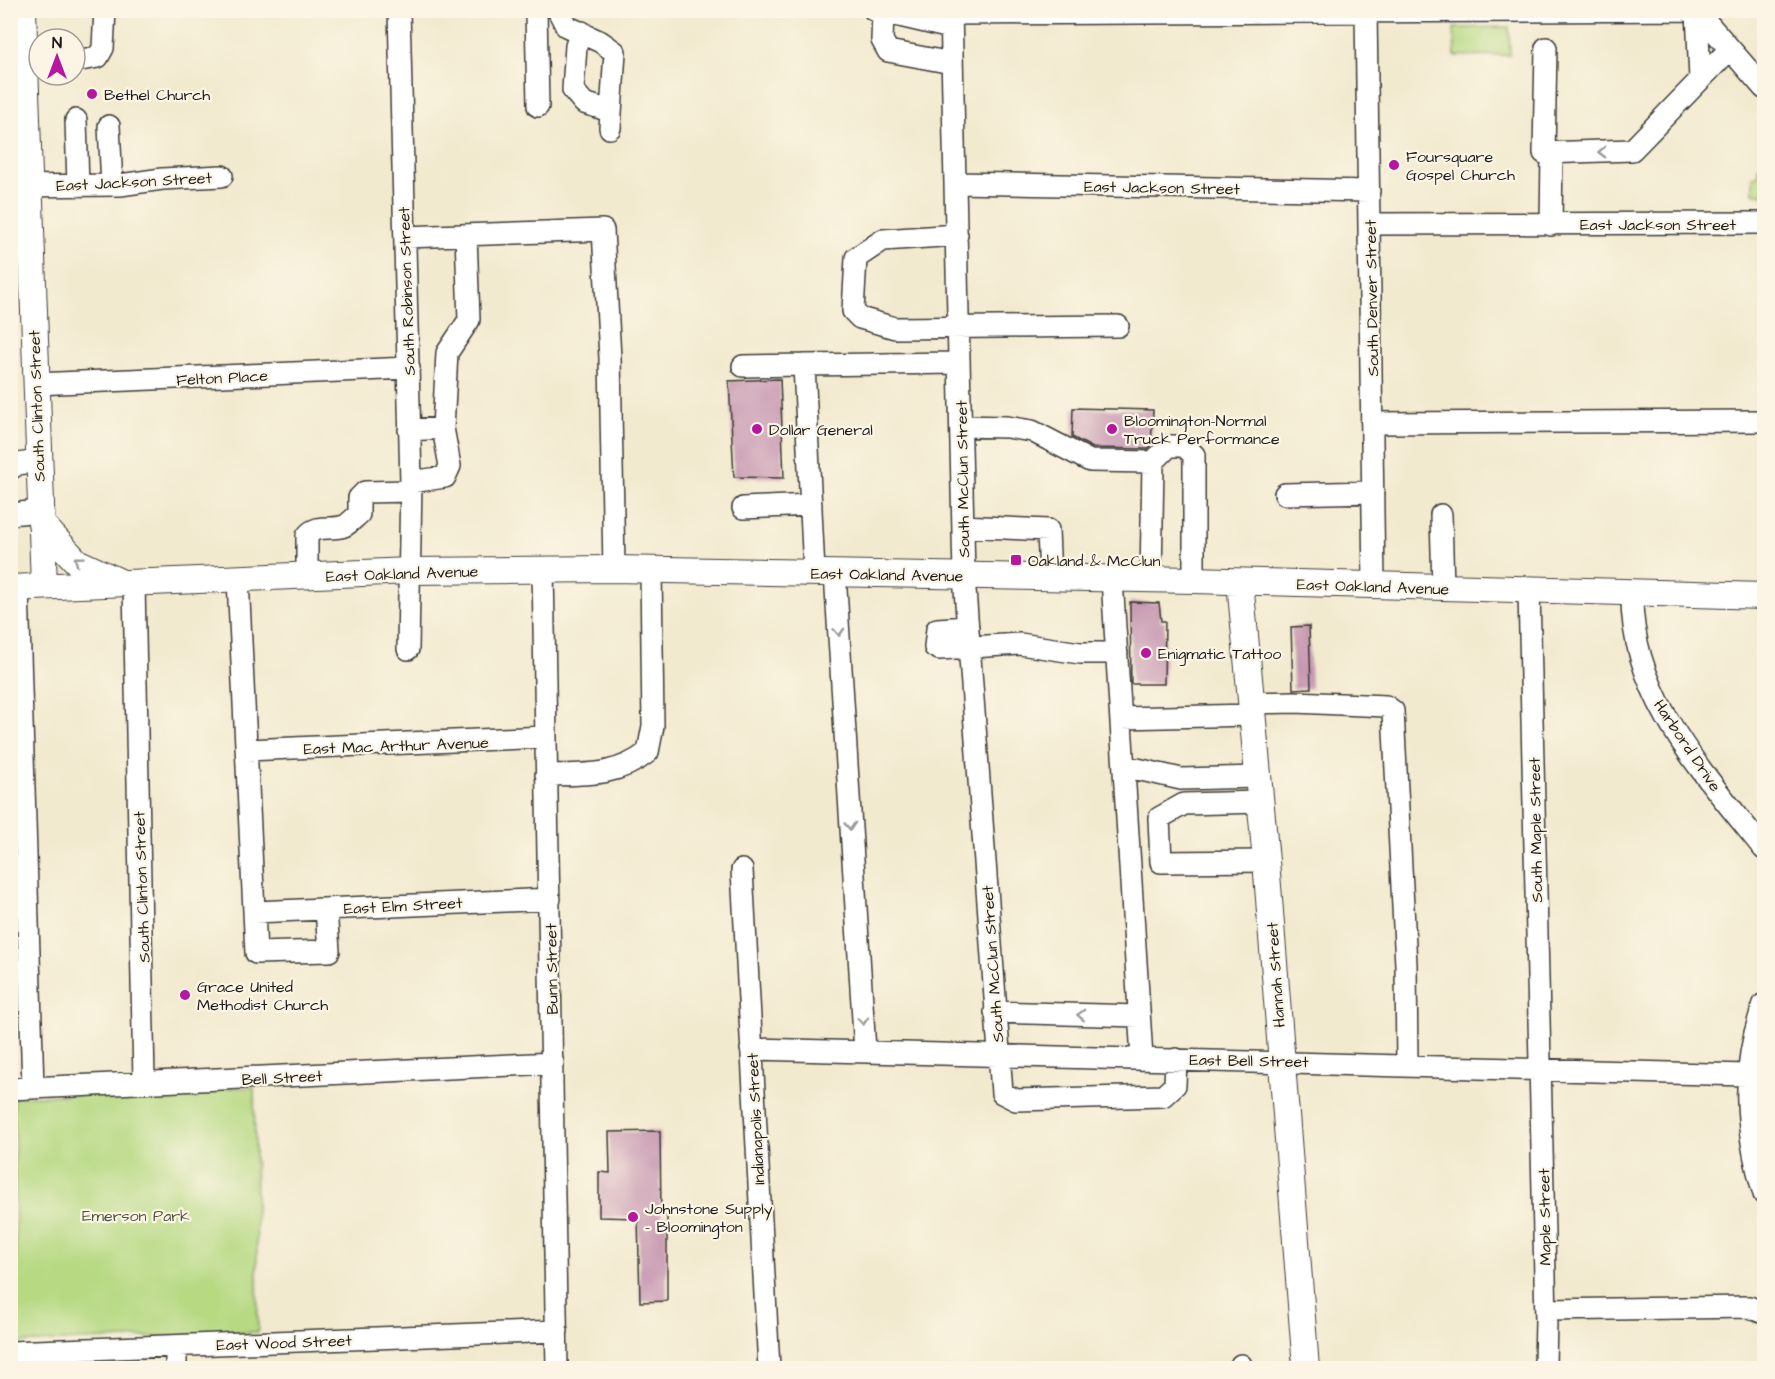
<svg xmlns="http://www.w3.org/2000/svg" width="1775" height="1379" viewBox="0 0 1775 1379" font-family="'Architects Daughter',sans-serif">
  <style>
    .green { fill: #b6d982; stroke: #697a4f; stroke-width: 1.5 }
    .building { fill: #c696b0 }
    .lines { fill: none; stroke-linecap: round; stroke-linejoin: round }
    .minor-casing { stroke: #3c3b37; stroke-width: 24 }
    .major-casing { stroke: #3c3b37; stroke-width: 28 }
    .minor { stroke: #fff; stroke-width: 21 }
    .major { stroke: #fff; stroke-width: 26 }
    .oneway { stroke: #999 }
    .poi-dot { fill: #b5179e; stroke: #fcf5e5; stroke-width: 2 }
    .labels { text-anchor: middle; stroke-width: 4.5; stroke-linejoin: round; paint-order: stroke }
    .poi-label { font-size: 16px; fill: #1c1c1c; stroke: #fcf5e5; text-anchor: start }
    .street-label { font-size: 16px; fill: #1c1c1c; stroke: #fcf5e5 }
    .park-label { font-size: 16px; fill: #4a553b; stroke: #fcf5e5 }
  </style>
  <rect width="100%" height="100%" fill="#fcf5e5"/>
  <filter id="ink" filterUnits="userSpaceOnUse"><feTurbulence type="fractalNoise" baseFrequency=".0167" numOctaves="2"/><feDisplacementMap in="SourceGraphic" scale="12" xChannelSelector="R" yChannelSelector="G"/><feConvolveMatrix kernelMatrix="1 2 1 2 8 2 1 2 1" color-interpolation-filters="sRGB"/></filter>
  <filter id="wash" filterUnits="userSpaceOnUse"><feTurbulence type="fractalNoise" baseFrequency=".008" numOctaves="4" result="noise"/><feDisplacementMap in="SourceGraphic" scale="24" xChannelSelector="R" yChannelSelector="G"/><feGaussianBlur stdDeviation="1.35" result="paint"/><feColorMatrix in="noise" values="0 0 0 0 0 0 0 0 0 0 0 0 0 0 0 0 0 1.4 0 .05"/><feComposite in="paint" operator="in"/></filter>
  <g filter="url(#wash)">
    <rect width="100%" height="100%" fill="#f2eacf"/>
    <path class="green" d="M1509,27L1510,55L1455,56L1454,28Z
      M1758,167H1764V195L1753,193V177L1758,176Z
      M254,1087L258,1332L17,1343L14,1097Z"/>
    <g id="blocks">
      <path class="building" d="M780,379L784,478L734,477L729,381Z
        M1073,408L1153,410L1151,445L1148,449L1093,448L1072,437Z
        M1130,602L1159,603L1161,621H1165L1164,684H1131Z
        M1309,626L1311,688L1293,689L1291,627Z
        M660,1131L661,1216H667V1301L640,1302L638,1218L599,1217V1172L610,1173L609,1132Z"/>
    </g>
  </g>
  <g filter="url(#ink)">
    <use href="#blocks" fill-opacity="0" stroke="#3c3b37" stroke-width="1.5"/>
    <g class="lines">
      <g class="minor-casing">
        <path id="minor" d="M399,10L411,482L408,649
          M536,10L538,106
          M558,10L566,26L601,42L615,52L610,128
          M874,10L951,28
          M951,10L964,576L1002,1093L1016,1100L1163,1096L1175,1085L1176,1059
          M1366,10L1374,586
          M1697,11L1764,88
          M1697,11L1700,80
          M883,13L882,40L888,51L952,63
          M951,14L1697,10
          M582,32L576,46L573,90L584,103L610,111
          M1546,48L1544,153L1632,150L1729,50
          M75,61L98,57L103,48L105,10
          M76,120L78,186
          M109,126L112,185
          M955,183L1369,191
          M10,186L120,185L162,179L222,176
          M1371,224L1764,223
          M1551,225L1552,153
          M957,235L883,240L856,258L853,311L860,318L895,328L1118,326
          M405,237L603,230L610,358L614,569
          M743,366L804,365
          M35,384L409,368
          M1372,423L1764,421
          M961,426L1007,427L1032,431L1090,461L1153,462
          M409,430L443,428L447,353L469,320L466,235
          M10,469L18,464L38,461
          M411,482L445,477L450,466L443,428
          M1285,494L1373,492
          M743,508L811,505
          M10,514L40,511
          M1441,515L1443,588
          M963,526L1048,530L1050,578
          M543,569L557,1368
          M814,572L804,365L959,363
          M835,573L865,1051
          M307,576V536C317,523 331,531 344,526C349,524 355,517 359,514V498L365,492L410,491
          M238,579L256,953L329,951L326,909
          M1112,579L1142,1058
          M1151,580L1153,462L1169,446H1184L1194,455V580
          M134,584L144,1081
          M18,588L33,1088
          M1529,591L1546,1320L1545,1365
          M1632,594C1630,695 1704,774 1764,849
          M968,627L937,629L935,647L939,649L1020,644L1080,653H1117
          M1251,703L1295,702L1386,706L1393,711L1406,965L1407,1065
          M1121,718L1252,715
          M247,750L545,737
          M1124,766L1181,779L1258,777
          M546,775C584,774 617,777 648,752L653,726L651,570
          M1260,802L1184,804L1159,818L1161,862L1266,861
          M742,870L769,1368
          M255,912L550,899
          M1764,1004C1740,1068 1745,1130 1764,1194
          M995,1012L1139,1016
          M751,1049L1747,1075
          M10,1089L553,1063
          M1546,1310L1749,1307L1764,1313
          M176,1346V1368
          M10,1352L557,1331
          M1241,1365L1242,1368"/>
      </g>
      <g class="major-casing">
        <path id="major" d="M23,10L44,586
          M41,523L77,562L118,581
          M1240,582L1266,861L1306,1368
          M10,588L409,571L614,569L1194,580L1764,596"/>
      </g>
      <use href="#minor" class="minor"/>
      <use href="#major" class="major"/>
    </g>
    <defs><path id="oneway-chevron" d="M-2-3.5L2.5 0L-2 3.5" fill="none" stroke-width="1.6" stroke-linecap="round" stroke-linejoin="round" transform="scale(1.5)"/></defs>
    <g class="oneway">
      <use href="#oneway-chevron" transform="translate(1602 152) rotate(179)"/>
      <use href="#oneway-chevron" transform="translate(78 560) rotate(-143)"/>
      <use href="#oneway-chevron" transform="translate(839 632) rotate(87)"/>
      <use href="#oneway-chevron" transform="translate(850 826) rotate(86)"/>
      <use href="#oneway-chevron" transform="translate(1081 1015) rotate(-178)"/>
      <use href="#oneway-chevron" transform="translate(863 1021) rotate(86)"/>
    </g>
  </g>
  <g class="poi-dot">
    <circle cx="92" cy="94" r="6"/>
    <circle cx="1394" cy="165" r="6"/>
    <circle cx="757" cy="429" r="6"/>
    <circle cx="1112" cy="429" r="6"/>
    <rect x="1010" y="554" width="12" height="12" rx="3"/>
    <circle cx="1146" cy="653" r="6"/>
    <circle cx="185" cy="995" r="6"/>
    <circle cx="633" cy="1217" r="6"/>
  </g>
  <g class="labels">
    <g class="poi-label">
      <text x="104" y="100">Bethel Church</text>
      <text x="1406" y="162">Foursquare<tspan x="1406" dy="18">Gospel Church</tspan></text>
      <text x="1124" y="426">Bloomington-Normal<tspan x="1124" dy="18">Truck Performance</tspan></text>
      <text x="769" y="435">Dollar General</text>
      <text x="1028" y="566">Oakland &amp; McClun</text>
      <text x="1158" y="659">Enigmatic Tattoo</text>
      <text x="197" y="992">Grace United<tspan x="197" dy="18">Methodist Church</tspan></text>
      <text x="645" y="1214">Johnstone Supply<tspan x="645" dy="18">- Bloomington</tspan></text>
    </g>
    <g class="street-label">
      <text transform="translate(134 181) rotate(-3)" y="6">East Jackson Street</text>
      <text transform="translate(1162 187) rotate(1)" y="6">East Jackson Street</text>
      <text x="1658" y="230">East Jackson Street</text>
      <text transform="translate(406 291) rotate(-92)" y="6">South Robinson Street</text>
      <text transform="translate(1371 298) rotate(-91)" y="6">South Denver Street</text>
      <text transform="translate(222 377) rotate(-3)" y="6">Felton Place</text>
      <text transform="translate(36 406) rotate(-92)" y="6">South Clinton Street</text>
      <text transform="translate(962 479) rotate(-91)" y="6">South McClun Street</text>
      <text transform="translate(402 573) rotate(-2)" y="6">East Oakland Avenue</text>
      <text transform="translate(887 574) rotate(1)" y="6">East Oakland Avenue</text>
      <text transform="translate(1373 586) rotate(2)" y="6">East Oakland Avenue</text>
      <text transform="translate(396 745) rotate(-2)" y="6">East Mac Arthur Avenue</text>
      <text transform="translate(1688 745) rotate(56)" y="6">Harbord Drive</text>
      <text transform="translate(1535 830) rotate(-91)" y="6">South Maple Street</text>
      <text transform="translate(141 887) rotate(-92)" y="6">South Clinton Street</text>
      <text transform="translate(403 905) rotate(-3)" y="6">East Elm Street</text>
      <text transform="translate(992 964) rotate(-94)" y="6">South McClun Street</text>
      <text transform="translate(551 969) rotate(-91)" y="6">Bunn Street</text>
      <text transform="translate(1275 975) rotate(-94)" y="6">Hannah Street</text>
      <text transform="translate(1249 1060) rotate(1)" y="6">East Bell Street</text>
      <text transform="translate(282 1077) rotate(-3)" y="6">Bell Street</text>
      <text transform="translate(755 1119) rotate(-93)" y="6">Indianapolis Street</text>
      <text transform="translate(1544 1217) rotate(-91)" y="6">Maple Street</text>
      <text transform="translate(284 1342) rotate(-2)" y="6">East Wood Street</text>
    </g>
    <g class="park-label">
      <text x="136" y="1221">Emerson Park</text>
    </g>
  </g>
  <rect width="1775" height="1379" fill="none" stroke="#fcf5e5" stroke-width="36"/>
  <g transform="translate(57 57)"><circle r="28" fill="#fcf5e5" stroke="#a29e95" stroke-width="1.5"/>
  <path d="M0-4.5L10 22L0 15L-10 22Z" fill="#b5179e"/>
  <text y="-9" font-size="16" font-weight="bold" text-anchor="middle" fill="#1c1c1c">N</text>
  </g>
</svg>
